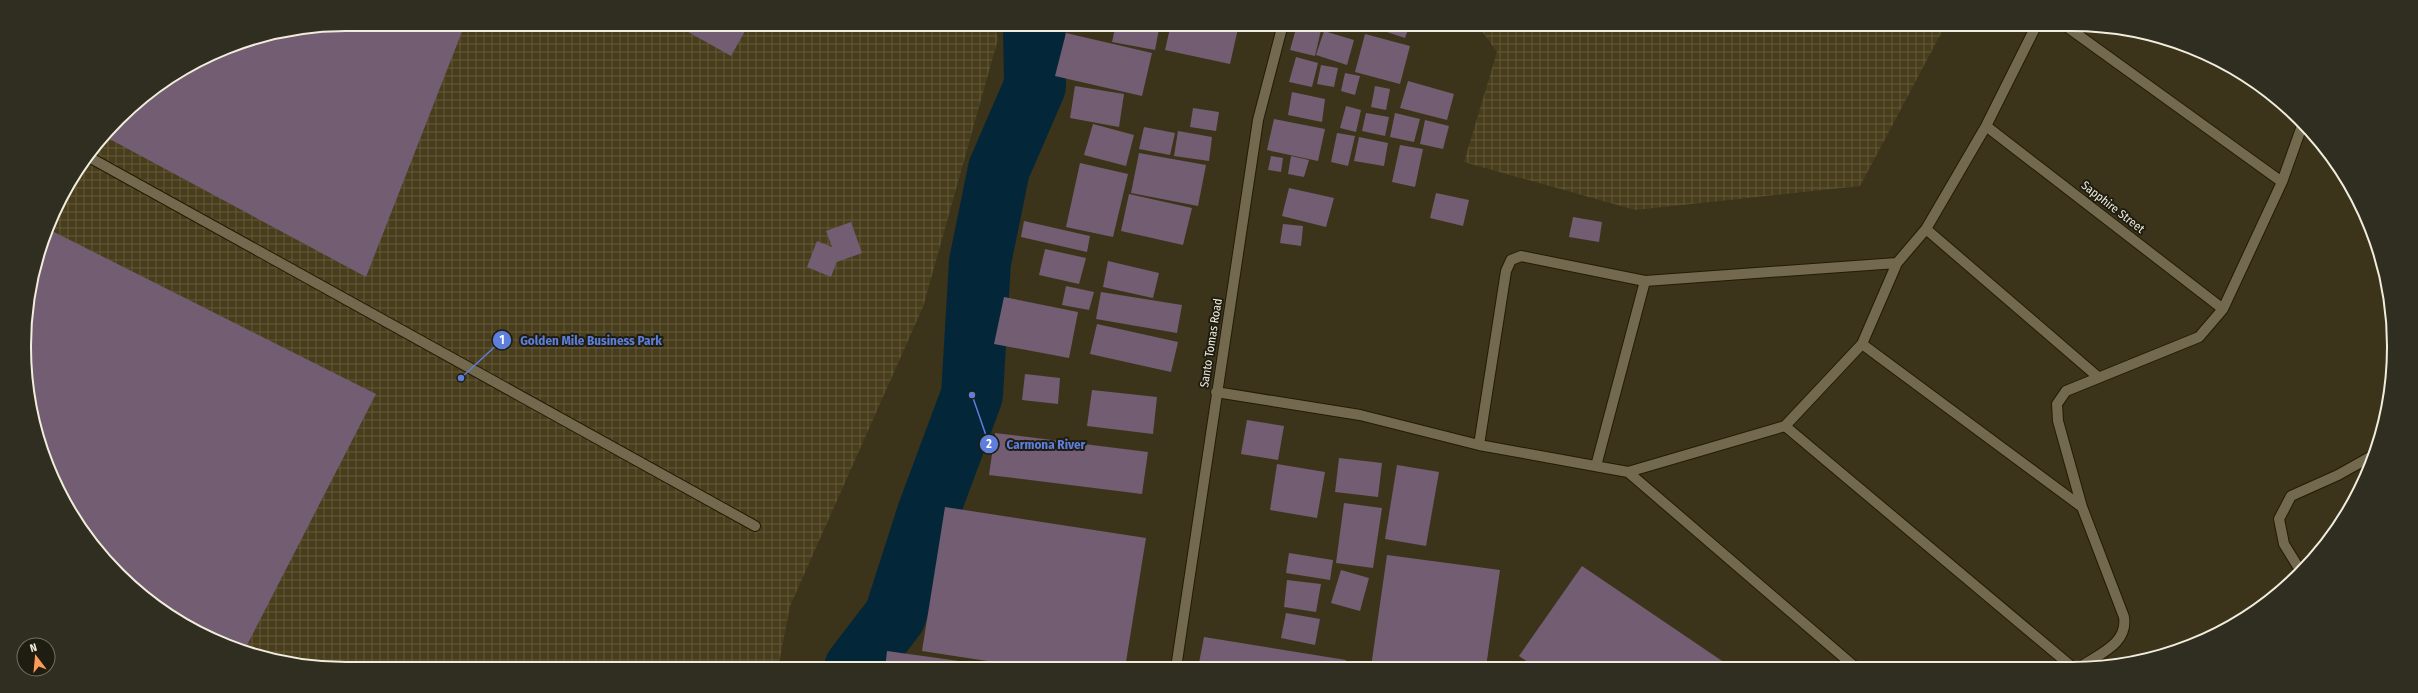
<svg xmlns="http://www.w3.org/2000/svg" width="2418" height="693" viewBox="0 0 2418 693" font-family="'Fira Sans Condensed',sans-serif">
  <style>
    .industrial { fill: url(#industrial-grid) }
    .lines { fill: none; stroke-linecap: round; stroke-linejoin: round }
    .river { stroke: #032738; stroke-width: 62 }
    .building { fill: #725d72 }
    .minor-casing { stroke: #231b03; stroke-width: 12 }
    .minor { stroke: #72694e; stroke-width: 10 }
    .labels { text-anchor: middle; stroke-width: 4; stroke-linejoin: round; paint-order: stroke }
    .street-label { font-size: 12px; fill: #f1eddd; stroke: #1f1c11 }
    .rim { fill: none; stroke: #f1eddd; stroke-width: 2 }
    .leader { fill: none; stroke: #5d7eda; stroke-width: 1.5 }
    .callout-dot { fill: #5d7eda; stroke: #1f1c11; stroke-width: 1.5 }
    .mark-label { font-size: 12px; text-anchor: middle; font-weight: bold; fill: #fff }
    .callout-label { font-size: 13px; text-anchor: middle; font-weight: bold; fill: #5d7eda; stroke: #1f1c11; stroke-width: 4; stroke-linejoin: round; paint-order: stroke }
  </style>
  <defs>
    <pattern id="industrial-grid" width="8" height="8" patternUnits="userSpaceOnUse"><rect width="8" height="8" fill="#483e1c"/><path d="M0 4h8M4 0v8" fill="none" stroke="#635a3d"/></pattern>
  </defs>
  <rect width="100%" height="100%" fill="#3c341a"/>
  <path class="industrial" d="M347,24H994L998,39L923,307L790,606L778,668L346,669L284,663L223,645L168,615L91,543L57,489L35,430L25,325L35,263L57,204L91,150L134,104L223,48Z
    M1477,24H1946L1860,186L1635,210L1464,162L1497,52Z"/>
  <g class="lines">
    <path class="river" d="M855,668L895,616L928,513L972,395L980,262L999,169L1035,86L1034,24"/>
  </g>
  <path class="building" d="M346,24H465L366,277L104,136L134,104L223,48L284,30Z
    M674,24H749L731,56Z
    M1116,24H1160L1155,50L1112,42Z
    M1171,24H1239L1230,64L1165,50Z
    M1348,24H1367L1365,30Z
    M1383,24H1410L1405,38L1381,30Z
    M1297,25L1321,30L1315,56L1290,50Z
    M1324,31L1354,40L1347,65L1316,55Z
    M1066,33L1152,53L1142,96L1055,76Z
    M1365,34L1410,46L1400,84L1355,72Z
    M1296,57L1318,63L1312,87L1289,82Z
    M1321,65L1338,68L1334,87L1317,84Z
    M1345,73L1360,76L1355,95L1341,91Z
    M1408,81L1454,94L1447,120L1400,108Z
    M1075,86L1124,94L1119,127L1070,118Z
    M1375,86L1390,89L1386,110L1371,107Z
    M1292,92L1325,99L1322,122L1288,115Z
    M1346,106L1361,110L1356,132L1340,128Z
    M1193,108L1219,112L1216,131L1190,127Z
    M1366,113L1389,117L1385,136L1362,131Z
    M1395,113L1420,119L1414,142L1390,137Z
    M1274,119L1325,129L1318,161L1267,150Z
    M1425,120L1449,126L1443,149L1420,144Z
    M1093,124L1134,135L1126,166L1084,155Z
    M1144,127L1175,133L1170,155L1139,149Z
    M1178,131L1212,137L1209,161L1174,156Z
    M1337,133L1355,136L1348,166L1331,162Z
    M1359,137L1388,143L1384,166L1354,161Z
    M1400,145L1423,149L1415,187L1392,182Z
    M1139,153L1206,165L1198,206L1131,193Z
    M1271,156L1283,158L1281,172L1268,170Z
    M1291,156L1309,160L1304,177L1288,174Z
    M1080,163L1128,174L1113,237L1066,227Z
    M1289,188L1334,198L1326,227L1282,216Z
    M1436,193L1469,200L1463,226L1430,218Z
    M1129,194L1192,208L1183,245L1121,231Z
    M1573,217L1602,222L1599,242L1569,237Z
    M1024,221L1090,236L1087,252L1021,237Z
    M851,222L862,253L837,262V261L831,277L807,267L817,241L832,247L826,231Z
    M1283,224L1303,226L1301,246L1280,243Z
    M48,229L376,394L244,651L223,645L168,615L91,543L57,489L35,430L25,325L35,263Z
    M1045,249L1086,258L1079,284L1039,275Z
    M1108,261L1159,273L1153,298L1103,287Z
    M1066,286L1094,292L1089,310L1062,305Z
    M1101,292L1182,305L1177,333L1096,319Z
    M1004,297L1078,312L1069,358L994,344Z
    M1097,324L1178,342L1171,372L1090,354Z
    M1025,374L1060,378L1058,404L1022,400Z
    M1092,390L1157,397L1153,434L1087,426Z
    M1247,420L1284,426L1278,460L1241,454Z
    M995,433L1148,452L1142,494L989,475Z
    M1339,458L1382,463L1378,497L1335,492Z
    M1277,464L1325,472L1317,518L1270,510Z
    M1397,465L1439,472L1426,546L1385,539Z
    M1344,503L1382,508L1373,568L1336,563Z
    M945,507L1146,538L1125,668H1032L922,651Z
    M1289,553L1333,560L1330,580L1286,573Z
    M1387,555L1500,570L1486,667H1371Z
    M1582,566L1731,667H1535L1519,656Z
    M1341,570L1369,578L1360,611L1331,603Z
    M1287,580L1321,584L1316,612L1284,607Z
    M1286,613L1320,619L1315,645L1281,638Z
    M1204,637L1346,660L1344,667L1198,668Z
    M887,651L1002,667V668H885Z"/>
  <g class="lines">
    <g class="minor-casing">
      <path id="minor" d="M2063,24L2282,182
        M1986,126L2223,309
        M87,156L755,526
        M1926,229L2098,377
        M1862,344L2082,507
        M1216,392L1360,415L1479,445L1628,472L1785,426L1862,344L1897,263L1926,229L1986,126L2037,24
        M1785,426L2071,666
        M1479,445L1506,271L1511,260L1521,256L1645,281L1897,263
        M1596,466L1645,281
        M1628,472L1855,667
        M2300,570L2284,544L2279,519L2291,496L2338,475L2370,457
        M2082,666C2101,653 2128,643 2124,617L2082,507L2058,421L2057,404L2066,391L2199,337L2223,309L2282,182L2303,123
        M1176,668L1258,120L1283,24"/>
    </g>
    <use href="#minor" class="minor"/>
  </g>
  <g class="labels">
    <g class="street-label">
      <text transform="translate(2113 207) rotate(38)" y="4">Sapphire Street</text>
      <text transform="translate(1211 343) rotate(-81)" y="4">Santo Tomas Road</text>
    </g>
  </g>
  <path d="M0 0H2418V693H0ZM346 31H2072A315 315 0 0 1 2387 346V347A315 315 0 0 1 2072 662H346A315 315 0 0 1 31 347V346A315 315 0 0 1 346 31Z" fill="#302d21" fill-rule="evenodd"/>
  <path class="rim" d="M346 31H2072A315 315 0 0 1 2387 346V347A315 315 0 0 1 2072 662H346A315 315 0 0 1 31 347V346A315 315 0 0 1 346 31Z"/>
  <path class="leader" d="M461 378L502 340M972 395L989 444"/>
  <g class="callout-dot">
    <circle cx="461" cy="378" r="4"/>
    <circle cx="972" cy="395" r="4"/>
    <circle cx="502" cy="340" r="10"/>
    <circle cx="989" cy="444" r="10"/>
  </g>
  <g class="mark-label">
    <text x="502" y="344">1</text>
    <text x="989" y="448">2</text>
  </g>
  <g class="callout-label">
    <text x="591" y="345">Golden Mile Business Park</text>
    <text x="1046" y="449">Carmona River</text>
  </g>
  <g transform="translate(36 657) rotate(344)"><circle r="19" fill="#1f1c11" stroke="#737063"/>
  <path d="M0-3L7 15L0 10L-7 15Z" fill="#fd9c57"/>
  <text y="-6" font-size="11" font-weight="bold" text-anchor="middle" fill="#f1eddd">N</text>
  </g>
</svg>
